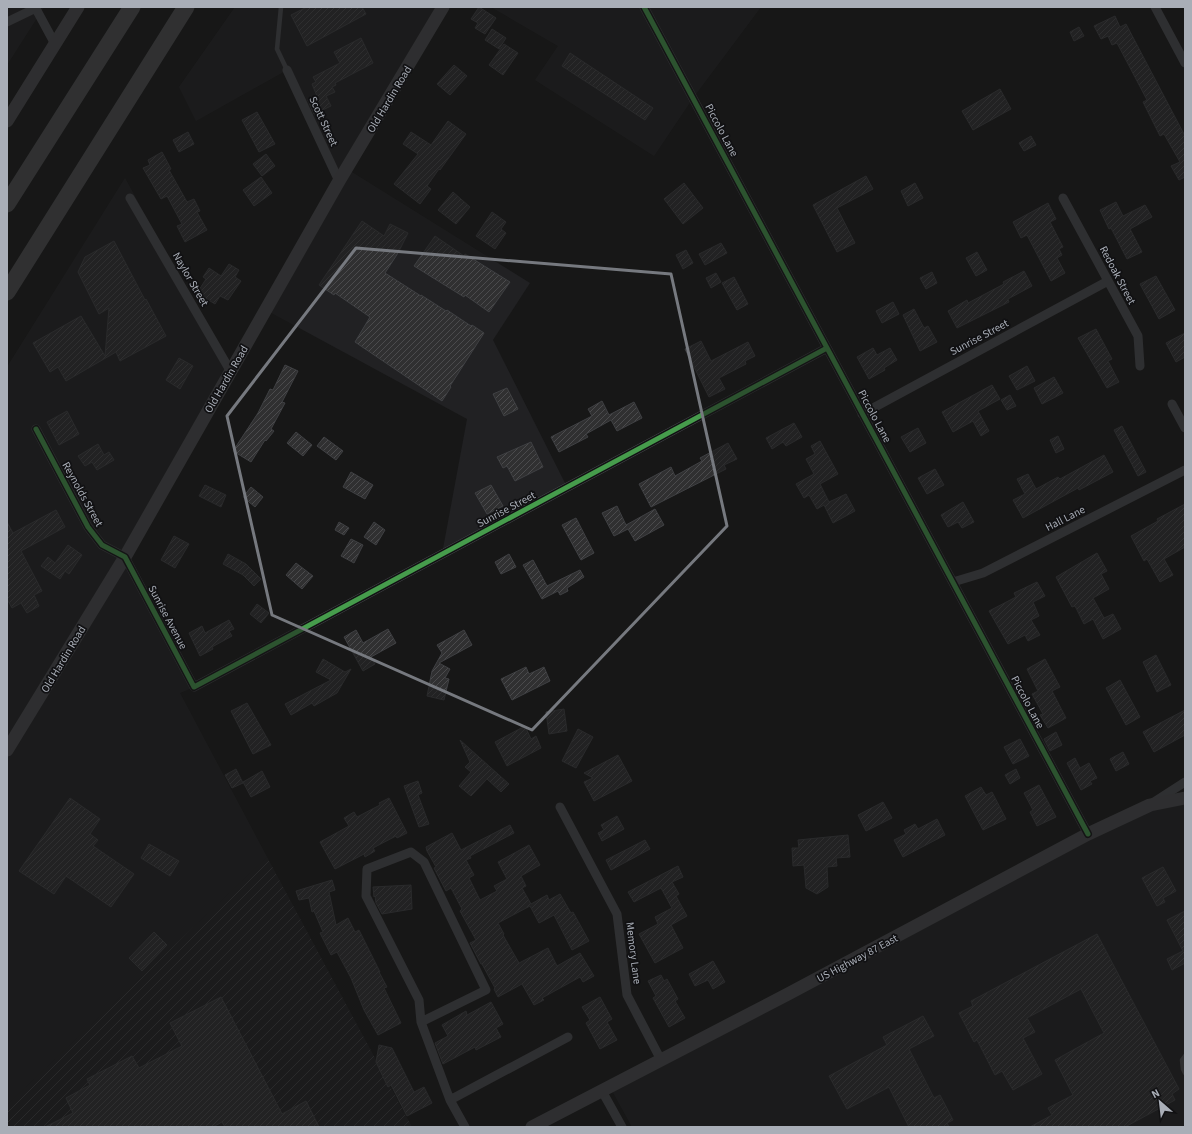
<svg xmlns="http://www.w3.org/2000/svg" width="1192" height="1134" viewBox="0 0 1192 1134" font-family="'Source Sans 3',sans-serif">
  <style>
    .built { fill: #212123 }
    .industrial { fill: url(#industrial-furrows) }
    .building { fill: url(#building-hatch); stroke: #3f4043 }
    .lines { fill: none; stroke-linecap: round; stroke-linejoin: round }
    .lane { stroke: #4b4c50; stroke-width: 4.5 }
    .street { stroke: #4b4c50; stroke-width: 9 }
    .secondary { stroke: #4a4b4e; stroke-width: 13 }
    .highway { stroke: #4e4f51; stroke-width: 17 }
    .cycleway-casing { stroke: #111113; stroke-width: 8 }
    .cycleway { stroke: #469c4c; stroke-width: 5 }
    .marked { fill: none; stroke: #76797f; stroke-width: 3; stroke-linejoin: round }
    .labels { text-anchor: middle; stroke-width: 3.5; stroke-linejoin: round; paint-order: stroke }
    .street-label { font-size: 11px; fill: #a9aeb7; stroke: #111113 }
  </style>
  <defs>
    <pattern id="industrial-furrows" width="10" height="10" patternUnits="userSpaceOnUse"><rect width="10" height="10" fill="#212123"/><path d="M-1 1l2-2M0 10L10 0M9 11l2-2" fill="none" stroke="#3e3f41"/></pattern>
    <pattern id="building-hatch" width="6" height="6" patternUnits="userSpaceOnUse"><rect width="6" height="6" fill="#303031"/><path d="M-1 1l2-2M0 6l6-6M5 7l2-2" fill="none" stroke="#4b4b4d"/></pattern>
  </defs>
  <rect width="100%" height="100%" fill="#171717"/>
  <path class="built" d="M7,7H44L7,65Z
    M235,7H443L347,169L530,283L493,340L567,487L442,554L467,419L266,310L339,181L287,70L196,121L179,87Z
    M491,7H761L693,98L654,156L535,80L558,46Z
    M125,178L231,372L125,557L194,687L180,693L267,857L7,1105V367Z
    M1185,798V1127H632L610,1087L1088,834Z"/>
  <path class="industrial" d="M267,857L412,1127H7V1105Z"/>
  <path class="building" d="M307,7H362L366,14L307,46L291,15Z
    M479,7L496,18L485,34L475,28L478,23L471,19Z
    M1115,16L1120,27L1126,24L1185,136V177L1179,180L1171,166L1180,162L1164,134L1160,136L1143,102L1147,100L1117,43L1112,45L1108,36L1101,39L1094,26Z
    M1079,27L1084,36L1074,41L1070,32Z
    M492,29L506,38L499,49L485,40Z
    M361,38L373,63L335,83L336,85L332,87L335,92L326,96L331,106L314,114L308,100L317,96L312,84L316,82L313,77L340,63L334,52Z
    M504,44L518,53L503,75L489,65Z
    M570,53L653,108L645,120L562,66Z
    M454,65L467,76L450,95L437,84Z
    M1000,89L1011,109L973,130L962,111Z
    M257,112L275,144L259,152L242,120Z
    M448,121L466,134L440,170L439,169L427,186L431,189L420,204L394,184L418,154L403,144L411,132L431,145Z
    M188,132L194,144L179,152L173,140Z
    M1031,136L1036,145L1024,151L1019,143Z
    M162,152L171,169L169,170L187,202L194,199L200,211L197,212L207,230L185,242L177,226L182,224L167,196L161,199L143,168L150,165L148,160Z
    M266,154L275,166L262,176L253,164Z
    M866,176L873,189L837,208L855,243L837,252L813,205Z
    M261,177L272,193L254,206L243,190Z
    M684,183L703,208L683,224L664,199Z
    M915,183L923,198L908,206L901,191Z
    M453,192L470,207L456,224L438,210Z
    M1116,202L1123,216L1145,205L1152,217L1130,229L1142,252L1127,259L1111,228L1109,229L1100,210Z
    M1048,203L1056,219L1050,222L1063,247L1059,249L1062,255L1057,258L1065,273L1051,281L1027,235L1021,238L1013,222Z
    M492,212L506,222L501,229L506,233L495,249L476,236Z
    M362,221L384,236L390,224L408,233L398,253L385,273L421,296V295L446,311L447,310L471,326L472,325L484,333L450,386L451,387L442,401L355,342L370,317L335,293L334,295L319,285Z
    M435,236L464,256L465,254L510,282L489,312L465,295L464,297L414,266Z
    M114,241L145,300L146,299L166,336L120,361L116,352L66,381L58,367L50,372L33,343L81,316L105,356L109,308L99,314L78,272L85,257Z
    M721,243L727,253L705,265L699,254Z
    M686,250L693,263L683,269L676,255Z
    M977,252L987,270L976,276L966,258Z
    M229,264L239,270L235,277L241,281L228,300L220,296L215,304L197,293L206,279L203,277L209,268L221,276Z
    M1024,271L1032,286L1008,299L1009,302L957,328L948,311L967,300L968,303L1004,284L1003,282Z
    M932,272L937,283L926,289L920,278Z
    M716,273L721,282L711,288L706,278Z
    M1156,276L1175,310L1159,319L1140,284Z
    M734,277L748,304L737,310L722,283Z
    M893,302L899,314L882,323L876,311Z
    M914,309L924,328L928,326L937,342L920,351L903,315Z
    M1096,329L1112,359L1108,361L1119,382L1107,388L1078,338Z
    M1185,333V357L1176,362L1166,343Z
    M701,341L711,361L748,342L755,356L745,361L746,364L719,378L725,389L709,397L685,349Z
    M873,348L877,355L890,348L897,360L884,368L885,370L869,379L857,357Z
    M179,358L193,366L180,389L166,380Z
    M285,365L298,371L282,402L285,403L271,429L274,431L266,441L265,440L251,462L233,451L258,413L270,389L273,390Z
    M1027,366L1035,381L1017,390L1009,376Z
    M1054,377L1063,393L1042,404L1034,388Z
    M992,385L1000,399L978,411L989,431L981,436L973,421L953,432L942,412Z
    M507,388L518,409L504,416L493,394Z
    M1010,395L1016,406L1007,410L1001,400Z
    M602,401L609,415L634,402L642,418L617,431L611,420L586,434L588,437L559,452L551,437L592,416L588,409Z
    M67,411L79,434L59,445L47,422Z
    M794,423L802,437L786,446L783,442L772,449L766,438Z
    M1122,426L1146,472L1138,476L1114,430Z
    M918,428L926,443L910,452L901,437Z
    M296,432L312,445L303,456L287,443Z
    M1058,436L1064,449L1056,453L1050,440Z
    M324,437L343,451L336,460L317,446Z
    M820,441L838,474L820,484L829,502L846,494L855,511L833,523L824,505L817,509L809,495L804,498L796,484L814,474L806,459L815,454L811,446Z
    M531,442L543,467L515,481L507,466L503,468L497,457Z
    M728,443L737,459L724,465L726,469L651,507L639,484L671,467L675,476L702,461L700,458Z
    M98,444L104,455L109,452L114,460L97,470L92,462L85,466L78,456Z
    M1104,455L1113,472L1079,490L1078,488L1023,518L1013,500L1025,494L1017,479L1028,474L1036,489L1058,477L1060,479Z
    M935,469L944,485L927,494L918,478Z
    M351,472L373,485L365,499L343,487Z
    M205,485L226,495L221,507L199,496Z
    M491,485L503,506L487,514L475,493Z
    M251,487L263,497L255,507L243,497Z
    M963,502L974,522L962,528L958,522L948,527L941,515Z
    M1185,504V547L1164,559L1173,575L1160,582L1147,559L1144,561L1131,536L1158,521L1157,519Z
    M617,506L626,525L655,509L664,525L635,541L628,529L614,536L602,513Z
    M56,510L65,527L21,551L42,591L34,595L39,606L27,613L21,603L12,608L7,599V522L13,533Z
    M576,518L594,553L581,560L562,525Z
    M339,522L349,528L344,535L335,530Z
    M374,522L385,530L376,545L364,537Z
    M174,536L189,544L175,568L161,560Z
    M351,539L363,545L354,563L341,556Z
    M68,545L82,555L69,574L65,571L60,579L41,566L48,557L55,563Z
    M1097,553L1107,571L1101,574L1109,589L1093,598L1104,618L1113,614L1121,629L1103,639L1093,619L1084,624L1075,606L1072,607L1056,577Z
    M228,554L246,564L261,579L254,586L243,575L223,564Z
    M509,554L516,567L501,574L495,562Z
    M533,560L547,586L580,570L584,577L567,588L568,591L560,595L558,591L542,599L523,565Z
    M296,563L313,576L302,589L286,575Z
    M1037,582L1045,596L1033,602L1039,616L1031,620L1040,635L1028,641L1025,635L1008,644L989,611L1016,597L1014,593Z
    M257,604L269,613L261,623L250,614Z
    M229,620L234,629L229,631L232,636L212,647L213,649L200,656L189,633L202,626L205,633Z
    M388,629L396,643L371,657L375,664L363,671L344,637L356,630L363,643Z
    M464,630L472,645L439,663L450,669L445,678L449,679L444,700L427,696L432,671L442,653L437,645Z
    M1156,655L1171,685L1157,692L1143,662Z
    M323,659L345,672L351,669L337,693L314,706L312,703L291,715L285,704L331,680L316,672Z
    M1045,659L1060,687L1052,691L1066,718L1048,728L1040,715L1043,714L1032,694L1038,691L1027,669Z
    M526,667L529,674L544,667L550,681L512,700L501,679Z
    M1120,680L1140,717L1126,725L1106,688Z
    M247,703L271,745L253,754L231,711Z
    M564,709L567,731L549,734L546,712Z
    M1185,710V735L1154,752L1143,732Z
    M525,726L531,739L536,736L541,748L507,766L495,742Z
    M578,729L593,737L576,768L562,761Z
    M1056,732L1062,745L1050,751L1044,739Z
    M1020,739L1029,756L1013,764L1004,747Z
    M460,740L509,784L501,792L487,779L471,796L459,786L471,772L465,767L470,762Z
    M1123,752L1129,764L1116,771L1110,759Z
    M618,755L632,781L594,801L584,782L593,778L584,773Z
    M1075,758L1080,768L1089,763L1097,778L1090,781L1092,784L1081,790L1067,763Z
    M236,769L243,783L232,788L225,775Z
    M1016,769L1020,778L1010,784L1005,775Z
    M262,771L270,787L251,797L243,782Z
    M418,781L422,793L418,795L429,824L419,827L404,786Z
    M1039,785L1056,817L1037,826L1030,812L1033,810L1024,793Z
    M981,787L986,795L992,792L1006,819L983,830L965,796Z
    M70,798L100,819L90,834L98,840L93,846L134,874L111,907L66,876L54,894L19,871Z
    M389,798L407,833L397,838L396,836L373,848L375,851L365,857L364,854L335,869L320,842L349,826L344,818L354,812L357,817L380,805L379,803Z
    M883,802L892,818L866,831L858,815Z
    M617,816L624,829L602,841L598,833L604,830L601,825Z
    M937,819L945,835L903,857L894,840L906,834L904,830L915,824L918,829Z
    M510,825L514,833L470,856L471,858L466,860L474,875L469,878L480,900L497,891L494,886L507,879L498,862L529,845L540,865L521,876L526,886L522,888L531,904L547,895L549,900L560,894L571,913L573,912L589,941L572,950L554,915L539,923L530,906L498,923L504,934L503,935L519,963L548,948L557,966L580,953L594,976L583,982L580,977L542,998L544,1000L534,1005L522,984L498,997L494,989L495,988L482,964H481L470,943L476,940L460,911L462,909L451,888L446,891L434,868L436,867L427,851L426,847L452,833L461,850Z
    M848,835L850,857L836,858L837,866L827,867L828,887L817,894L806,888L804,865L793,866L792,848H799L798,840Z
    M645,840L650,849L611,870L606,860Z
    M149,844L179,861L170,876L141,858Z
    M678,866L683,877L672,882L679,894L676,896L687,916L671,925L683,948L655,963L639,934L658,924L655,917L672,908L661,888L634,902L628,892Z
    M1163,867L1176,891L1163,898L1165,902L1157,906L1142,878Z
    M332,880L335,890L329,892L336,925L348,918L355,932L359,930L380,972H379L387,987L384,988L401,1023L378,1035L364,1010L351,978L337,952L331,955L320,933L323,932L314,911L312,912L309,898L299,900L296,891Z
    M411,885L412,909L382,914L376,903L375,896L374,897L373,887Z
    M1185,911V963L1172,970L1167,959L1183,951L1167,920Z
    M154,932L167,945L142,971L129,958Z
    M1097,934L1179,1089L1172,1094L1175,1100L1125,1127H1030L1052,1115L1048,1108L1073,1095L1055,1060L1104,1033L1081,989L1027,1018L1035,1032L1023,1038L1042,1074L1013,1090L1002,1071L995,1075L977,1040L974,1042L959,1013L973,1006L971,1001Z
    M713,961L725,982L713,989L708,980L695,986L689,974Z
    M661,975L664,981L667,979L678,999L675,1001L685,1018L669,1027L653,998L656,996L648,981Z
    M221,997L282,1114L306,1101L319,1127H225L222,1122L213,1127H45L73,1113L66,1098L90,1085L87,1079L132,1056L139,1068L182,1046L170,1023Z
    M600,997L612,1019L607,1022L617,1040L600,1049L586,1023L590,1020L582,1007Z
    M491,1002L503,1024L496,1028L501,1037L476,1050L475,1047L443,1064L435,1043L448,1036L442,1025L466,1011L467,1015Z
    M923,1016L934,1036L909,1049L934,1098L940,1095L953,1120L947,1123L949,1127H909L889,1087L847,1109L829,1076L887,1045L883,1037Z
    M379,1045L392,1048L414,1092L424,1087L432,1103L407,1116L391,1085L388,1087L376,1062Z"/>
  <g class="lines">
    <path class="lane" d="M281,7L277,49L287,70
      M1185,1056L1182,1060L1183,1069L1185,1073"/>
    <path class="street" d="M35,7L55,44
      M644,7L1088,834
      M1155,7L1185,63
      M7,22L36,8
      M287,70L339,181
      M130,198L231,372
      M1063,198L1138,336L1140,366
      M1172,404L1185,428
      M862,414L1108,281
      M36,429L88,527L102,545L125,557L194,687L827,348
      M953,582L983,573L1185,470
      M1154,802L1185,782
      M560,807L617,914L627,995L661,1060
      M421,1022L486,990L424,862L411,852L367,869L366,896L419,1000L421,1022L450,1100L465,1127
      M602,1091L622,1127
      M450,1100L568,1037"/>
    <path class="secondary" d="M7,121L78,7
      M7,750L125,557L339,181L443,7
      M532,1127L788,994L1088,834L1150,805L1185,798"/>
    <path class="highway" d="M7,204L132,7
      M7,292L186,7"/>
    <g class="cycleway-casing">
      <path id="cycleway" d="M644,7L1088,834
        M36,429L88,527L102,545L125,557L194,687L827,348"/>
    </g>
    <use href="#cycleway" class="cycleway"/>
  </g>
  <path d="M0 0H1192V1134H0ZM356,248L671,274L727,526L532,730L272,615L227,416Z" fill="#171717" fill-opacity=".55" fill-rule="evenodd"/>
  <path class="marked" d="M356,248L671,274L727,526L532,730L272,615L227,416Z"/>
  <g class="labels">
    <g class="street-label">
      <text transform="translate(389 99) rotate(-59)" y="4">Old Hardin Road</text>
      <text transform="translate(324 121) rotate(65)" y="4">Scott Street</text>
      <text transform="translate(722 130) rotate(62)" y="4">Piccolo Lane</text>
      <text transform="translate(1118 275) rotate(62)" y="4">Redoak Street</text>
      <text transform="translate(191 279) rotate(60)" y="4">Naylor Street</text>
      <text transform="translate(979 337) rotate(-28)" y="4">Sunrise Street</text>
      <text transform="translate(226 379) rotate(-60)" y="4">Old Hardin Road</text>
      <text transform="translate(875 416) rotate(62)" y="4">Piccolo Lane</text>
      <text transform="translate(83 494) rotate(61)" y="4">Reynolds Street</text>
      <text transform="translate(506 509) rotate(-28)" y="4">Sunrise Street</text>
      <text transform="translate(1065 518) rotate(-27)" y="4">Hall Lane</text>
      <text transform="translate(168 617) rotate(62)" y="4">Sunrise Avenue</text>
      <text transform="translate(63 659) rotate(-59)" y="4">Old Hardin Road</text>
      <text transform="translate(1028 702) rotate(62)" y="4">Piccolo Lane</text>
      <text transform="translate(634 953) rotate(83)" y="4">Memory Lane</text>
      <text transform="translate(857 958) rotate(-28)" y="4">US Highway 87 East</text>
    </g>
  </g>
  <rect width="1192" height="1134" fill="none" stroke="#a9aeb7" stroke-width="16"/>
  <g transform="translate(1160 1102) rotate(332)" stroke="#111113" stroke-width="3" paint-order="stroke">
  <path d="M0-3L7 15L0 10L-7 15Z" fill="#a9aeb7"/>
  <text y="-6" font-size="11" font-weight="bold" text-anchor="middle" fill="#a9aeb7">N</text>
  </g>
</svg>
